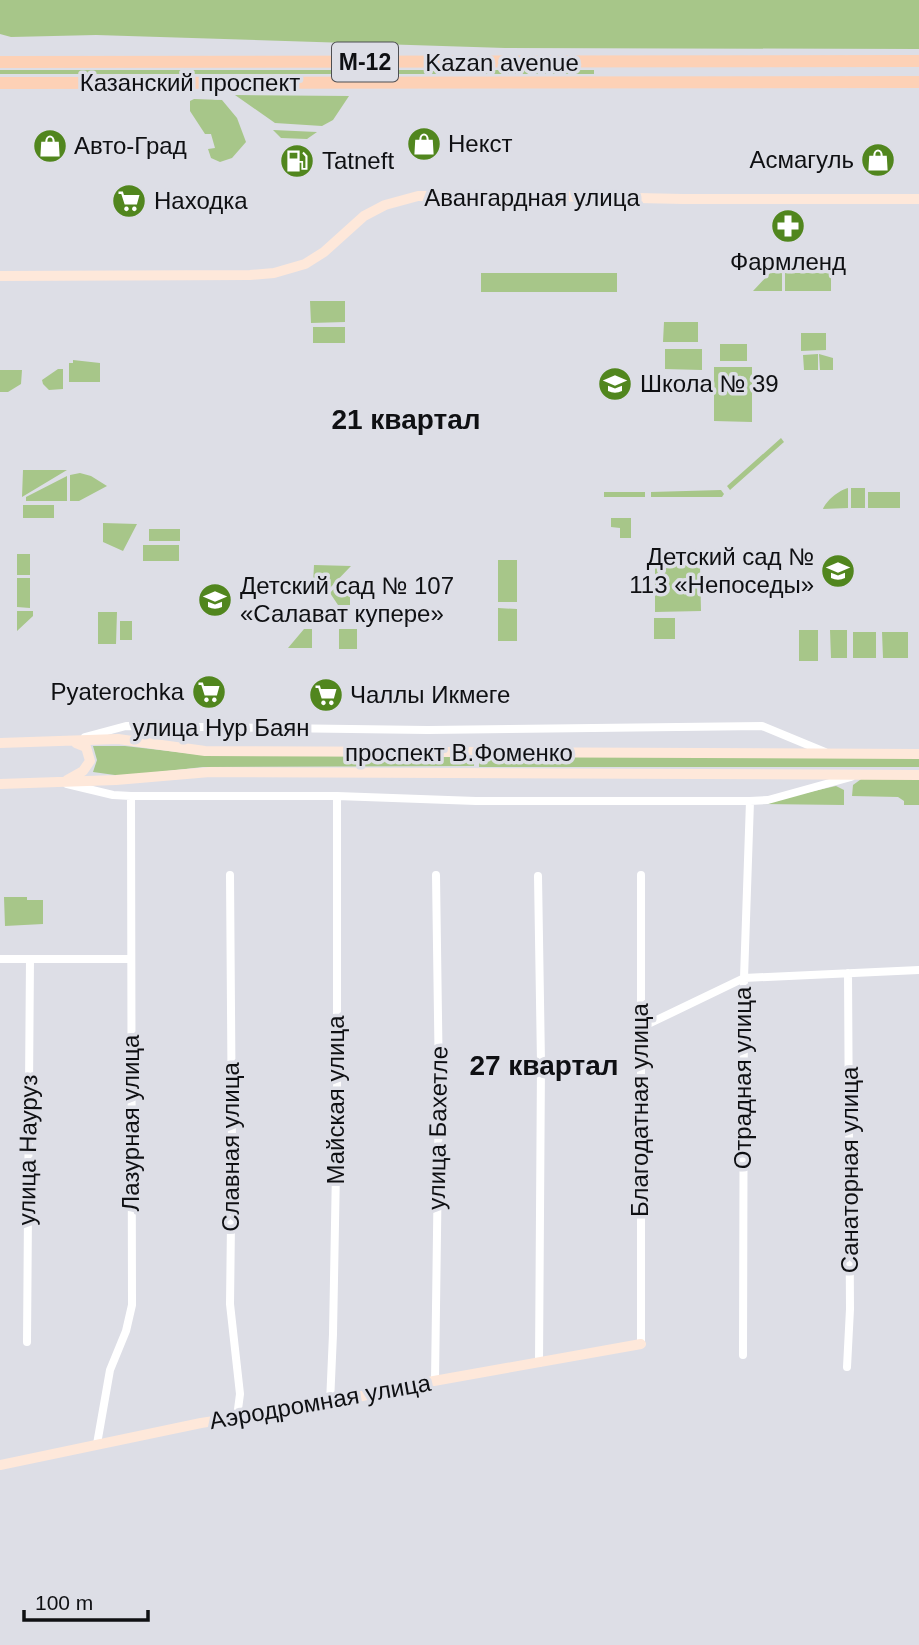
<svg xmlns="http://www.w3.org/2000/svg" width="919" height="1645" viewBox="0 0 919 1645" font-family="Helvetica,sans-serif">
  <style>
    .green { fill: #a7c689 }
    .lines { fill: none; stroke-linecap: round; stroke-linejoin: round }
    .street { stroke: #fff; stroke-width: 8 }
    .secondary { stroke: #fee8da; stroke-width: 10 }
    .primary { stroke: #fdd1b6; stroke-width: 12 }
    .labels { text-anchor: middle; stroke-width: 7; stroke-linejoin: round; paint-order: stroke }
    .shield { fill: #dddee6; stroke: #4d4e52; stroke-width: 2 }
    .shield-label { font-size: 23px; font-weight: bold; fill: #0f1013 }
    .street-label { font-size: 24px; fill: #0f1013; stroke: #dddee6 }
    .poi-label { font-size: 24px; fill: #0f1013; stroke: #dddee6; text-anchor: start }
    .quarter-label { font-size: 28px; font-weight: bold; fill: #0f1013; stroke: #dddee6 }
  </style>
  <rect width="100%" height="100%" fill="#dddee6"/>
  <path class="green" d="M0,0H919V49L505,48L96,35L11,37L0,34Z
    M0,70H594V74H0Z
    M235,95L349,96L333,120L322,126L275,123Z
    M194,99L222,100L237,118L246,142L232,158L220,162L211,158L208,149L215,148L211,134H205L190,111V101Z
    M273,130L317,132L307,139L281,138Z
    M481,273H617V292H481Z
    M770,273H782V291H753Z
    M785,273H831V291H785Z
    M310,301H345V322L311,323Z
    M664,322H698V342H663Z
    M313,327H345V343H313Z
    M801,333H826V350L801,351Z
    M720,344H747V361H720Z
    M665,349H702V370L665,369Z
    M818,354V370H804L803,355Z
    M819,354L833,358V370H820Z
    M73,360L100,363V382H69V363H73Z
    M714,367H752V422L714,421Z
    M58,369H63V389L49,390L43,384L42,380Z
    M0,370H22L21,384L8,392H0Z
    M781,438L784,442L730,490L727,486Z
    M23,470H67L22,497Z
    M80,473L91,476L107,486L79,501H70V475Z
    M67,476V501H26V497Z
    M848,488V508L823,509C826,501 839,490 848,488Z
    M851,488H865V508H851Z
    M721,490L724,494L722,497H651V492Z
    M604,492H645V497H604Z
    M868,492H900V508H868Z
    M23,505H54V518H23Z
    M611,518H631V538H620V528L611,527Z
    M103,523L137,524L123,551L103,542Z
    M149,529H180V541H149Z
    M143,545H179V561H143Z
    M17,554H30V575H17Z
    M498,560H517V602H498Z
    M314,565L351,566L327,591L313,584Z
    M655,565H700L701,611L655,612Z
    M17,578H30V608L17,607Z
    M340,582H350V605H338L330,593Z
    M498,608L517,609V641H498Z
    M308,609H335V621H308Z
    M17,611H33V616L17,631Z
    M98,612H117L116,644H98Z
    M654,618H675V639H654Z
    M120,621H132V640H120Z
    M304,629H312V648H288Z
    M339,629H357V649H339Z
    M799,630H818V661H799Z
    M830,630H847V658H831Z
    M853,632H876V658H853Z
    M882,632H908V658H883Z
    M93,746H125L203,755L474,757V766L203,767L122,776L93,772L97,760Z
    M479,756L919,757V767H479Z
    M864,777L919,778V805H904V801L898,797L852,796L853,785Z
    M836,786L844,790V805L757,804Z
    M4,897H27V900H43V924L5,926Z"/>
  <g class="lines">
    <path class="street" d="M85,737L126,726L428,730L762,726L825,752
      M67,784L113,795L131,796H337L476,801H750L768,800L851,777
      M230,875L232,1142L230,1304L240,1394L237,1417
      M641,875V1344
      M538,876L541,1063L539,1363
      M0,959H131
      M640,1028L744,978L919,970
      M27,1342L30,959
      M743,1355L744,978L750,801
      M847,1367L850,1309L848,973
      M435,1381L439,1087L436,875
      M330,1403L333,1334L337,1114V796
      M97,1444L110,1370L126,1331L132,1305L131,796"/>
    <path class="secondary" d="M0,276L250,275L274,273L305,264L324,252L364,216L385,205L418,196H546L683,199H919
      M0,743L118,739L205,751L919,754
      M67,780L83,771L90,761L86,747L76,743
      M0,784L116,780L210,772L919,775
      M0,1465L201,1423L330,1403L417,1384L641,1344"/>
    <path class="primary" d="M0,62L919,61
      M0,83L919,82"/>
  </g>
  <defs>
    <g id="shop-disc" transform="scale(1.75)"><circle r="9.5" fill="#51861e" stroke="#dddee6"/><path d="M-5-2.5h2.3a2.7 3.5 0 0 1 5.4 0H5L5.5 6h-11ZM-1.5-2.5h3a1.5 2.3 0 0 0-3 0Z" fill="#fff"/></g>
    <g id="fuel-disc" transform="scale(1.75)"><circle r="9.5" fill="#51861e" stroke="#dddee6"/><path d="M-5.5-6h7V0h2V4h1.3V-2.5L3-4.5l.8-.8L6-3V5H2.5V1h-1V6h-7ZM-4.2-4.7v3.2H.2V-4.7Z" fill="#fff"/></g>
    <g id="supermarket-disc" transform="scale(1.75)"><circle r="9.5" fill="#51861e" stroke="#dddee6"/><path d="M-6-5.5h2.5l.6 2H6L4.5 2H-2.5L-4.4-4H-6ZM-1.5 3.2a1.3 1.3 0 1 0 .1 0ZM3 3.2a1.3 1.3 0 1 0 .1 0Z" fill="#fff"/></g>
    <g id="pharmacy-disc" transform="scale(1.75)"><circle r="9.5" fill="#51861e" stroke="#dddee6"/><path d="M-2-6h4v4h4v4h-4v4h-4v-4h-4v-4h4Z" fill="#fff"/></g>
    <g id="school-disc" transform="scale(1.75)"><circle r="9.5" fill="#51861e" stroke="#dddee6"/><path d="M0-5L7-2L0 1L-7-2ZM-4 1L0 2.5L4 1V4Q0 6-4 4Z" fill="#fff"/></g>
  </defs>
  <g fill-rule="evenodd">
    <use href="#shop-disc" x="424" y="144"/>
    <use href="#shop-disc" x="50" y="146"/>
    <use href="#shop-disc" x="878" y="160"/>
    <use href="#fuel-disc" x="297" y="161"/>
    <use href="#supermarket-disc" x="129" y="201"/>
    <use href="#pharmacy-disc" x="788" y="226"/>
    <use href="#school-disc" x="615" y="384"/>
    <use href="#school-disc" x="838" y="571"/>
    <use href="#school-disc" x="215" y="600"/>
    <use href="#supermarket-disc" x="209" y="692"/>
    <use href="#supermarket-disc" x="326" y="695"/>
  </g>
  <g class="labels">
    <rect class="shield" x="332" y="42.5" width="66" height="39" rx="5"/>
    <g class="shield-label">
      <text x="365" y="70">М-12</text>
    </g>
    <g class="street-label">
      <text x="502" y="71">Kazan avenue</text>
      <text x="190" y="91">Казанский проспект</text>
      <text x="532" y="206">Авангардная улица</text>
      <text x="221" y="736">улица Нур Баян</text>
      <text x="459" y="761">проспект В.Фоменко</text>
      <text transform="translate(743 1078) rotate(-90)" y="8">Отрадная улица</text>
      <text transform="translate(336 1100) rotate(-90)" y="8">Майская улица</text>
      <text transform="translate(640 1110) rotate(-90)" y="8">Благодатная улица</text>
      <text transform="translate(131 1123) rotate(-90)" y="8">Лазурная улица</text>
      <text transform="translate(438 1128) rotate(-89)" y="8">улица Бахетле</text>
      <text transform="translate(231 1147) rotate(-90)" y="8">Славная улица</text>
      <text transform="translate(28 1150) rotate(-89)" y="8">улица Науруз</text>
      <text transform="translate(850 1170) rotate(-90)" y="8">Санаторная улица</text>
      <text transform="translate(320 1402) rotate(-10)" y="8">Аэродромная улица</text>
    </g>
    <g class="poi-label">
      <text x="448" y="152">Некст</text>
      <text x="74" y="154">Авто-Град</text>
      <text x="854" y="168" text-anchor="end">Асмагуль</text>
      <text x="322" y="169">Tatneft</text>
      <text x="154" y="209">Находка</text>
      <text x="788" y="270" text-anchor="middle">Фармленд</text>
      <text x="640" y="392">Школа № 39</text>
      <text x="814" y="565" text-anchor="end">Детский сад №<tspan x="814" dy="28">113 «Непоседы»</tspan></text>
      <text x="240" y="594">Детский сад № 107<tspan x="240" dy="28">«Салават купере»</tspan></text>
      <text x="184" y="700" text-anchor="end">Pyaterochka</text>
      <text x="350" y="703">Чаллы Икмеге</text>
    </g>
    <g class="quarter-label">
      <text x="406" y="429">21 квартал</text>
      <text x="544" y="1075">27 квартал</text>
    </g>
  </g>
  <path d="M24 1610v10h124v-10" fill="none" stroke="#0f1013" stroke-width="3.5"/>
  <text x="35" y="1610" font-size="21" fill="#0f1013" stroke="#dddee6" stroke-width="5" paint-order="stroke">100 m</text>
</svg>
